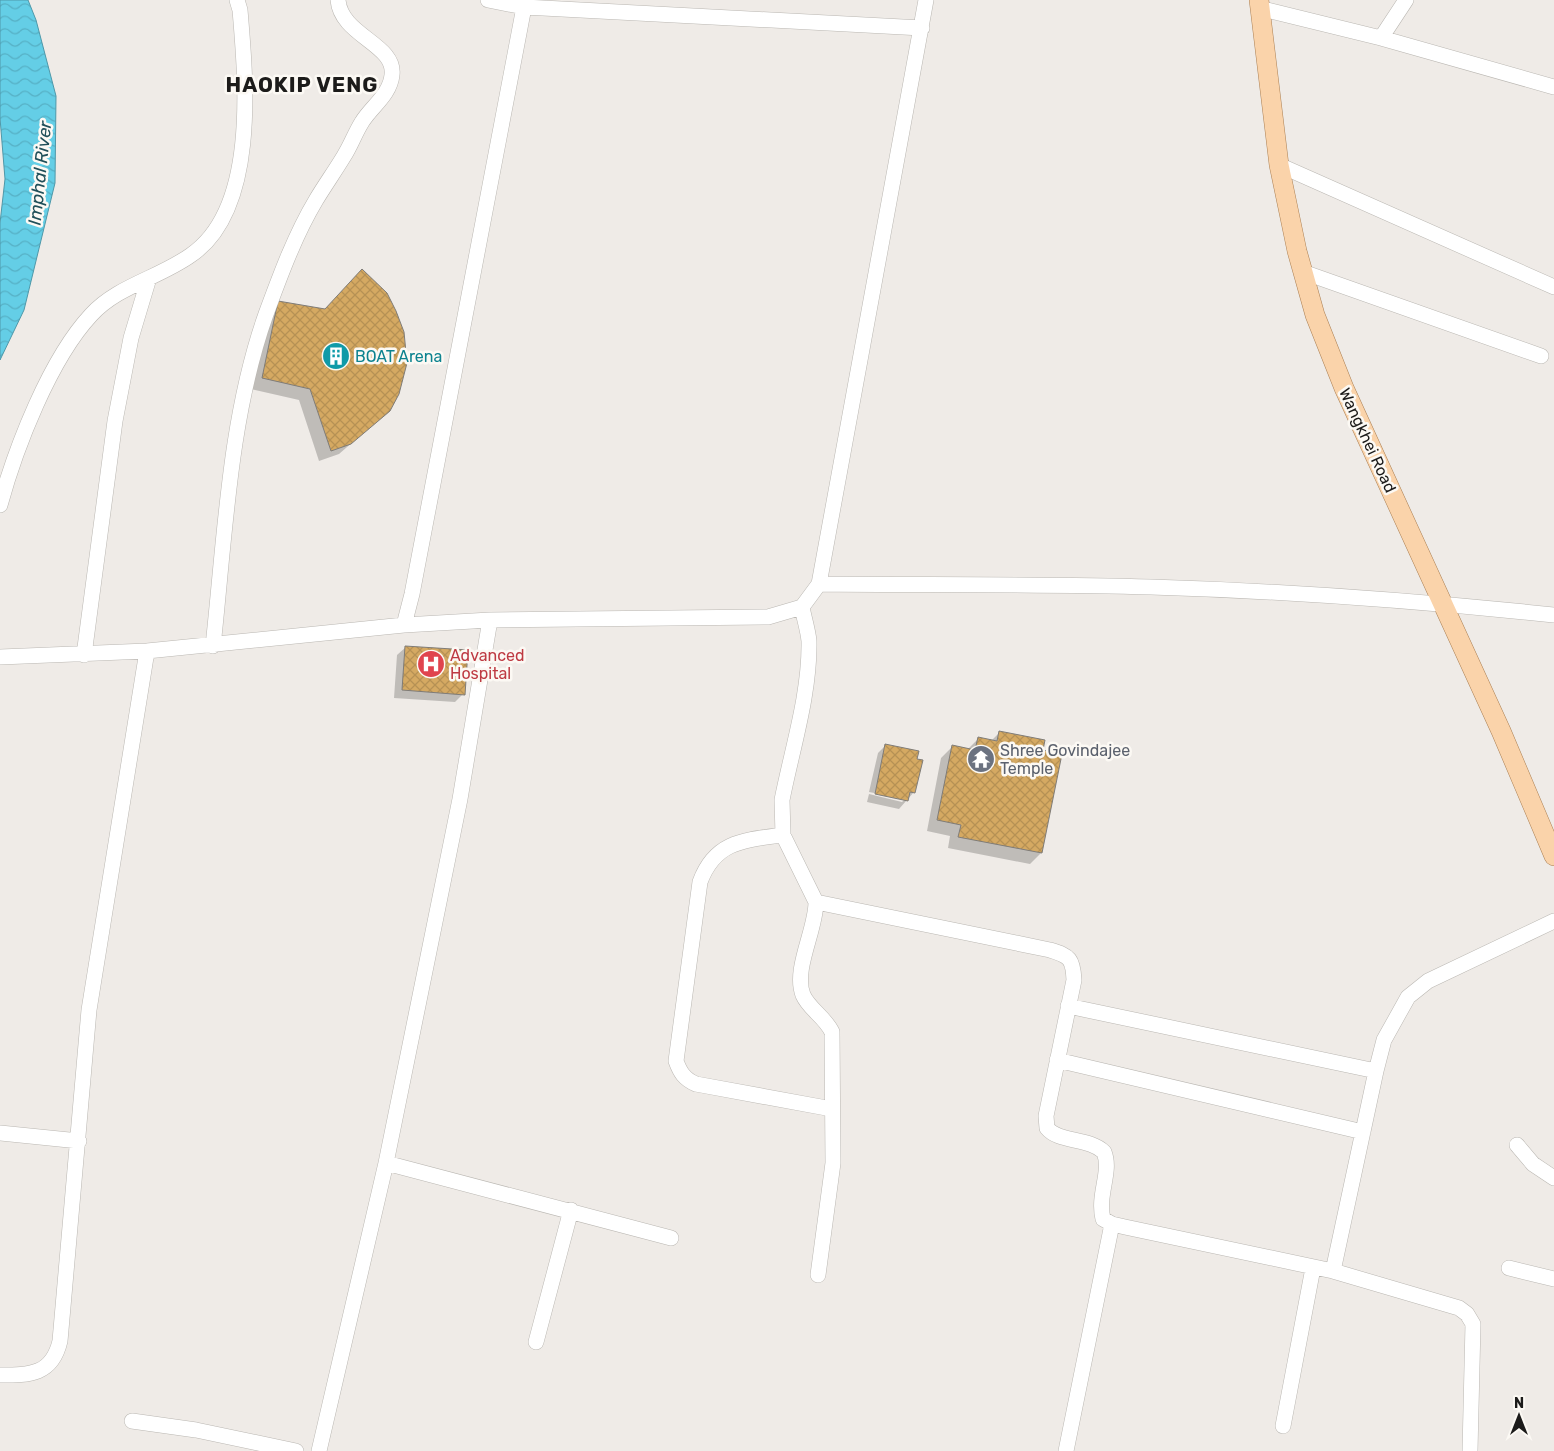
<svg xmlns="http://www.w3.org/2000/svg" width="1554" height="1451" viewBox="0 0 1554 1451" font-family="Rubik,sans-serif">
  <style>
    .water { fill: url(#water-waves); stroke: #4e98a9 }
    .shadow { fill: #0003 }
    .building { fill: url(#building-cross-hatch); stroke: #7f7c78 }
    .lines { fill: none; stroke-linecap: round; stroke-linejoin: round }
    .minor-casing { stroke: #bab7b2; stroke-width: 16 }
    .major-casing { stroke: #aa7f53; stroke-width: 20 }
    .minor { stroke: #fff; stroke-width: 15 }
    .major { stroke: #fad3aa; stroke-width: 19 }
    .labels { text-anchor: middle; stroke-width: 5; stroke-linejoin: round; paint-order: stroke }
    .culture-label { font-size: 16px; fill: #0d838f; stroke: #fcf9f4; text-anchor: start }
    .street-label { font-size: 16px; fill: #1c1b1a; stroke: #fcf9f4 }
    .health-label { font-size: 16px; fill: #be3a42; stroke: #fcf9f4; text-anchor: start }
    .worship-label { font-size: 16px; fill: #5b616d; stroke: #fcf9f4; text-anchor: start }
    .water-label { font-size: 18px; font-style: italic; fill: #21505a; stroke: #fcf9f4 }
    .district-label { font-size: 21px; font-weight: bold; letter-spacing: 1px; fill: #1c1b1a; stroke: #fcf9f4 }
  </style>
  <defs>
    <pattern id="water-waves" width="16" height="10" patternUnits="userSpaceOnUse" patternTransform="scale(1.25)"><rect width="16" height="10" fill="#64cee6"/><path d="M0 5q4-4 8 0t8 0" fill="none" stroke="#56b0c5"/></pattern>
    <pattern id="building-cross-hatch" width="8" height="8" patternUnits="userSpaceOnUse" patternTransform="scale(1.25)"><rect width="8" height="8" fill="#d5a962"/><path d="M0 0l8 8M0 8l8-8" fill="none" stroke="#b69154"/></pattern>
  </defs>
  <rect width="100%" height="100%" fill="#efebe7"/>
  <path class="water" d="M0,0H28L36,20L56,96L55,183L24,310L0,360V223L5,179L0,118Z"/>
  <path class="shadow" d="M279,302L377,421L339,454L319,461L299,400L251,389L268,313Z
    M406,647L463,694L455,702L394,698L397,655Z
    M1000,732L1041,751L1060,755L1041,853L1030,864L948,848L950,836L927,831L941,758L952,747L967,750L978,739L991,741Z
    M886,745L914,792L899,809L867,802L869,794L902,802L905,799L869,792L878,753Z"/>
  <path class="building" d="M362,269L387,293L396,311L404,332L407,363L399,394L390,411L351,444L331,451L310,389L262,378L278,301L325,309Z
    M405,646L468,650L465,695L402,690Z
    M999,731L1045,740L1043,750L1062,754L1042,853L958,837L961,825L937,820L952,745L975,750L978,737L997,741Z
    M885,744L919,751L917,759L923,760L915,793L910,792L908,801L875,794Z"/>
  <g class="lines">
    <g class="minor-casing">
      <path id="minor" d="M488,0L524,7L922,28
        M1259,8L1381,38L1554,87
        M1381,38L1406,0
        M1279,165L1554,287
        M1303,272L1541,356
        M0,505C16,447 50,359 91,315C117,286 159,278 191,255C258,209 246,81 240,10L237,0
        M819,584C930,585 1041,584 1151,587C1286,591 1420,601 1554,615
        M802,607C804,618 808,630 809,641C810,694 792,749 782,800L783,835L816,902C816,930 793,969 803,995C809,1009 825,1017 832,1032L833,1163L818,1275
        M404,625L412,594L524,7
        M213,646C225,537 229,418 266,314C280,276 295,235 316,200C325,185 335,171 344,156C351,145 355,133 362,122C371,107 390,95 392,75C396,44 341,36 338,0
        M84,655L115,421L131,338L149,278
        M0,657L147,651L404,625L490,620L768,617L802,607L819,584L926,0
        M783,835C744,840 715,841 700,882L676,1061C680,1072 684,1079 696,1084L832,1109
        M816,902L1050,950C1070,956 1073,959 1074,980L1046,1116L1047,1128C1059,1143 1088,1137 1104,1152C1112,1172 1097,1194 1103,1219L1112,1224L1125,1227L1333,1271L1459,1308L1467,1314L1473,1324L1470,1451
        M1068,1006L1376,1071
        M1057,1060L1363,1132
        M0,1133L79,1141
        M1517,1145L1533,1164L1554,1178
        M386,1163L671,1238
        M1509,1268L1554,1279
        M1333,1271L1376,1071L1384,1040L1408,997L1428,981L1554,921
        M536,1342L571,1210
        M0,1375C30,1375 52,1375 60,1341L89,1010L147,651
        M132,1421L196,1430L296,1451
        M1283,1426L1313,1268
        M319,1451L386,1163L460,799L490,620
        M1066,1451L1112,1224"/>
    </g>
    <g class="major-casing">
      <path id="major" d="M1259,0L1279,165L1297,251L1315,315L1344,388L1501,731L1554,856"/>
    </g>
    <use href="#minor" class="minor"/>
    <use href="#major" class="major"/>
  </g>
  <defs>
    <g id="building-disc" transform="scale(1.4375)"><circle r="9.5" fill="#0f9aa8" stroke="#fcf9f4"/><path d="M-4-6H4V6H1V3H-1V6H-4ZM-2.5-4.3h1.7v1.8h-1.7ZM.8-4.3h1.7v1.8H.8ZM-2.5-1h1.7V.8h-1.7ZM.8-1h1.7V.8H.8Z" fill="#fff"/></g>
    <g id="hospital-disc" transform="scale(1.4375)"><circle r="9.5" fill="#e0444e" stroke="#fcf9f4"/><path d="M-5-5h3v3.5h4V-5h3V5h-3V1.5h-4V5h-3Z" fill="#fff"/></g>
    <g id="temple-disc" transform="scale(1.4375)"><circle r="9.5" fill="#6b7280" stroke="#fcf9f4"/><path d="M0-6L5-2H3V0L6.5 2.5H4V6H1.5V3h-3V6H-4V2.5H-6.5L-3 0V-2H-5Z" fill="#fff"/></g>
  </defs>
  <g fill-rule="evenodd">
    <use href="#building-disc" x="336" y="356"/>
    <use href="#hospital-disc" x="431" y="664"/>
    <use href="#temple-disc" x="981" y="759"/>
  </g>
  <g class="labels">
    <g class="culture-label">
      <text x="355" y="362">BOAT Arena</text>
    </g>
    <g class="street-label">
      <text transform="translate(1368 440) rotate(65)" y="6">Wangkhei Road</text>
    </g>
    <g class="health-label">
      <text x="450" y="661">Advanced<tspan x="450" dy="18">Hospital</tspan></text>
    </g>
    <g class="worship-label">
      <text x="1000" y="756">Shree Govindajee<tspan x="1000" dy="18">Temple</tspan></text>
    </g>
    <g class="water-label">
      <text transform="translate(40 173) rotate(-84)" y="6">Imphal River</text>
    </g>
    <g class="district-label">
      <text x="302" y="92">HAOKIP VENG</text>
    </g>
  </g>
  <g transform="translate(1519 1416)" stroke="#fcf9f4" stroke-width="4" paint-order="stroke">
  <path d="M0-4L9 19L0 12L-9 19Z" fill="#1c1b1a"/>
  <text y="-8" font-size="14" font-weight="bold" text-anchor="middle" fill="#1c1b1a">N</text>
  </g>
</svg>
